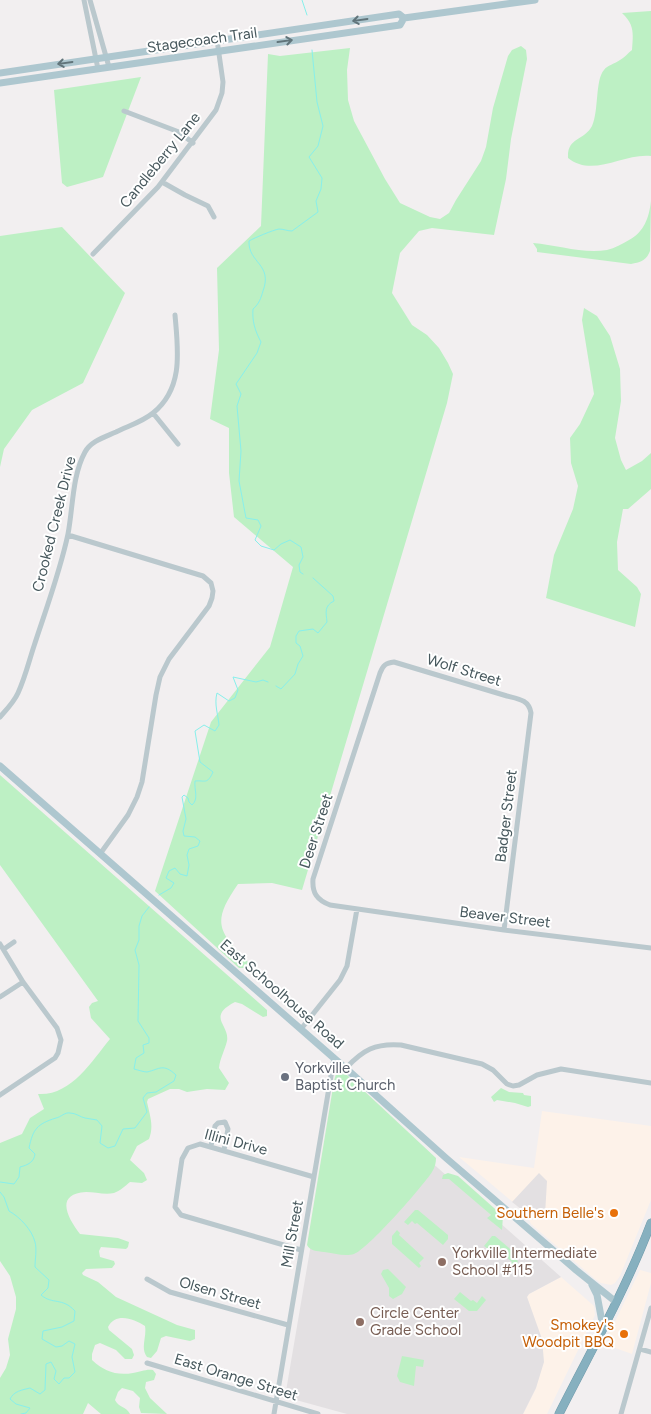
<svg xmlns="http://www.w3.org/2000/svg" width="651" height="1414" viewBox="0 0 651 1414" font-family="Figtree,sans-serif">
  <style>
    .commercial { fill: #fdf2e9 }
    .education { fill: #e3e0e2 }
    .green { fill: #bdf0c4 }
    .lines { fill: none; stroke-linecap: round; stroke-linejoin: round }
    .stream { stroke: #88efeb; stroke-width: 1 }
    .highway-casing { stroke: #719bab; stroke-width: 9 }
    .minor { stroke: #bac8cd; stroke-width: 5 }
    .major { stroke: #aec7cf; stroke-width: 7 }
    .highway { stroke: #86b0bf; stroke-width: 8 }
    .oneway { stroke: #61747a }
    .worship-dot { fill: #6b7280; stroke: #fff; stroke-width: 2 }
    .food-dot { fill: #e8710a; stroke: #fff; stroke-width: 2 }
    .education-dot { fill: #8d6e63; stroke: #fff; stroke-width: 2 }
    .labels { text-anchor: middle; stroke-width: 4; stroke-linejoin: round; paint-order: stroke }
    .street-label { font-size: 15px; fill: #47585d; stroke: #fff }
    .worship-label { font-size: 15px; fill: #5b616d; stroke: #fff; text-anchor: start }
    .food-label { font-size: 15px; fill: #c56008; stroke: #fff; text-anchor: end }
    .education-label { font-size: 15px; fill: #785e54; stroke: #fff; text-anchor: start }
  </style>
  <rect width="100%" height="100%" fill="#f2eff0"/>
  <path class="commercial" d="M542,1111L651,1126V1200L620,1276L615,1283L611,1285L601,1283L595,1279L531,1224L526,1213L459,1157L534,1168Z
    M640,1270L651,1273V1283L632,1354L604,1344Z
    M561,1277L594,1306L595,1315L547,1414H523L536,1388L543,1345L527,1297L529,1294Z"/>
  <path class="education" d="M343,1084L561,1277L529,1294L527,1297L542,1339L544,1362L536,1388L523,1414H347L285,1397L338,1085Z
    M539,1173L547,1181L545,1215L526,1213L512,1202Z"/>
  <path class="green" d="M651,11V156C623,153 593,178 568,158C567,137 584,141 592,126C599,111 595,80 604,70C607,65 615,64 620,60C624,58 628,53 632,50C633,34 635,25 622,13Z
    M521,46L526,50L527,59L511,139L506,179L494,235L432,228L419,231L400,253L392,293L412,325L427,335L439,348L448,363L453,374L447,403L302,890L272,883L238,884C211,923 218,931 249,963L247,968H239L155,891L211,722L270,647L293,567L234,517L229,473V428L210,419L219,350L217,268L261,226L268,54L280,56L350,48L347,70L348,100L354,121L385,179L400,203L430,217L440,219L449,213L456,200L481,161L486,147L493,108L508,56L512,50Z
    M141,77L103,177L67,187L62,183L54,90Z
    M651,201L650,251C646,261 641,262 631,264L537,252V249L533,243C557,245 583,254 607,250C615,248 622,244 629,240C644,232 649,218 651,201Z
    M62,227L125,293L83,383L32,410L4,449L0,467V236Z
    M584,308L597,316L610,336L620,369L621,401L615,438L621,460L626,470L642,461L651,453V489L628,509H623L617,542L618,570L637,587L641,594L635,627L546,598L554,555L573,509L578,486L571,463L570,438L580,424L594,394L582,320Z
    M0,775L267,1010V1016L263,1017L242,1004L235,1002C206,1017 230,1025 227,1041C225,1050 220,1058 219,1068L229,1083L225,1090L207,1089L187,1092L179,1089H170L148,1099L147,1102C150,1116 154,1126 149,1139L137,1146L130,1160L144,1173L147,1180L142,1183L130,1182C125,1186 120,1191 114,1193C105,1195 95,1192 86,1192C54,1194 68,1218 80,1234L118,1238L129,1242L128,1247L126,1249L101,1247L99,1251L100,1257L114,1261L115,1264L112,1268L86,1269L82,1273L83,1275L98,1282L116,1297L177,1325L195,1330V1339L190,1341L166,1336L161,1338L157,1351L151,1358L147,1357C140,1348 147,1337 145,1326C134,1319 116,1312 108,1327L109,1330L132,1349L134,1355L132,1359H125L116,1350L100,1343L95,1345L92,1354V1360C104,1371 116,1376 133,1373C141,1372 145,1369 153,1370L156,1374L154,1380L146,1382L145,1388L150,1398L167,1414L141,1413L139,1407L140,1398L133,1391L122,1388L118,1392L115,1400C118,1407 127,1407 130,1414H101L88,1403L83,1414H0V1378L6,1368L10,1355L8,1339L16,1309V1297L10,1276L0,1261V1143L22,1134L30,1118L44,1109L38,1094C71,1096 91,1062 110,1039L91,1018L89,1007L92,1003L98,1001L0,865Z
    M341,1071L347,1075L436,1158C436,1163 435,1167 432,1172C423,1186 368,1249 354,1254C345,1257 333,1253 324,1252C317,1251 310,1251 307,1245L334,1081L336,1074Z
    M501,1088L509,1092L523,1093L524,1095L531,1096V1106L528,1107L515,1103L497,1100L494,1102L491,1097Z
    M448,1173L458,1176L503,1216L502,1230L487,1218L491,1215L449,1179H442L443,1175Z
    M415,1210H418L448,1235V1239L443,1245L417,1223L415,1224L412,1221L408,1225L404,1222Z
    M397,1230L400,1233L399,1235L424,1258L419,1263L421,1266L419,1268L392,1244V1236Z
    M492,1236H495L516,1254L518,1263L512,1271L508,1267L512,1262L497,1249L493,1253L484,1246Z
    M388,1269L406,1287L402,1294L393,1299L389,1296V1288L381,1274L383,1270Z
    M460,1292L471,1301L473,1300L477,1303L482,1296L486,1300L477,1311H469L454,1299Z
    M402,1356L424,1360L423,1367L416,1366L414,1386L400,1382L397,1376Z"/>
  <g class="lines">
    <path class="stream" d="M302,0L307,15
      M303,574L300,572L299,565L303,557L301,547L290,540L281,544L274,550L261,546L255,540L261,526L258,520L246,518L239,481L241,451L237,406L241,394L236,384L257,353L261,342C255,331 252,321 253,309C259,304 261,298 263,291C273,264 248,263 249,241C254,238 273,230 279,229C283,229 288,231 292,231L318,212L316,201L321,189L322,178L309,157L318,146L323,126L317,102L312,50
      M276,686L281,689L295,674L298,664L303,656L300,646L296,643V636L299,631L313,629L318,633L327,622C326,612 324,606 334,601L333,596L313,578
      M159,895L171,888L174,883L166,878L169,871L175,868L180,874L187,876L189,865L187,855L189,849L198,846L200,841L195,837L184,836L183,831L186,819L182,797L184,795L188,798L189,802L192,805C199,799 194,790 195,781C205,780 207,785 213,772L200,762L195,731L204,725L215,731L219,725C218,714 214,704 217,693L229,701L235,698L238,690L233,677L256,682L263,680L268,682
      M0,1182L14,1184L19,1177L20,1167C28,1165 34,1162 35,1154L29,1148C33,1129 37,1124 56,1118C61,1117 65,1112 70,1113C76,1113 80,1117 85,1118C89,1119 93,1119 97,1120L102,1126L100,1143L108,1148L115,1146L123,1129L135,1128L147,1112L143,1098L147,1093L156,1092L174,1081L176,1075C163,1063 160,1069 147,1072C144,1072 138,1070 134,1069L136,1058L144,1053L143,1045L149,1043V1038L138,1021L139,965L135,950L139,940V926L142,916L149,907
      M0,1192L4,1197L9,1211C20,1217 32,1230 35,1242C37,1249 35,1260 35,1267L49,1280L48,1288L41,1295C53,1305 62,1297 75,1311L74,1321L62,1327L43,1331L42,1339L56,1347L62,1346L69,1341L75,1344L72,1357L75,1372L69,1378H64L59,1384L54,1379L56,1371L51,1362L46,1364L45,1390L40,1394L30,1388C22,1390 14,1391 10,1399L16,1404L30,1408L26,1413L21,1414"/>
    <g class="highway-casing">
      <path id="highway" d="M559,1414C591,1351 626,1289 651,1223"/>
    </g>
    <path class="minor" d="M84,0L98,69
      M90,0L109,67
      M124,111L179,132L193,143
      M162,182L185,195L208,206L214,217
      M93,254L158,187L216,110L222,93L223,82L217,40
      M153,413L178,444
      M68,535L203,576L211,583L213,591L212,598L209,606L169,659L160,677L156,695L142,782L137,797L128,815L100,854
      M0,717C7,709 14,702 18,693C25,678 29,661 34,646C46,609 60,572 68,534C73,508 72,476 85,452C91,441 105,437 116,432C128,426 142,422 153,413C184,388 178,350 175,315
      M504,930L531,713C529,700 519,699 507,696L394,662C386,663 383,665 380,673L313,879C312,893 317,900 330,905L504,930L651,948
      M0,944L23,982L57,1028L61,1040L58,1053L55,1058L0,1095
      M4,949L14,942
      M0,997L23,982
      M301,1029L340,980L347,966L357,909
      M346,1068C363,1050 375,1043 401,1045L482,1064L493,1070L507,1084L513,1086L519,1085L537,1075L561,1069L651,1083
      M211,1146L215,1126L218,1123L225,1122L228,1129L224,1150
      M301,1250L181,1215L175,1207L182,1159L188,1148L200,1144L314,1177
      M147,1279L170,1292L288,1325
      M640,1349L651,1352
      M147,1363L318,1414
      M274,1414L334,1058
      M621,1414L651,1308"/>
    <path class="major" d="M0,73L399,14L404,18L535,0
      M0,83L400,25L404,18
      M0,766L351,1073L446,1158L576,1270L616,1302
      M592,1285L597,1295L603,1327"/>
    <use href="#highway" class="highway"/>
  </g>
  <defs><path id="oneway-shaft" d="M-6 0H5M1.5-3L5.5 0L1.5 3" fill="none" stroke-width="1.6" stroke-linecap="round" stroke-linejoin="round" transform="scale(1.25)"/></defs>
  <g class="oneway">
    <use href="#oneway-shaft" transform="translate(360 20) rotate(172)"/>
    <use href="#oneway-shaft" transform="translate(285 41) rotate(-8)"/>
    <use href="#oneway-shaft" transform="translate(65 63) rotate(172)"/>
  </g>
  <circle class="worship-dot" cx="285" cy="1077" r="5"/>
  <g class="food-dot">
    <circle cx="614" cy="1213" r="5"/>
    <circle cx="624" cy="1334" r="5"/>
  </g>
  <g class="education-dot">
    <circle cx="442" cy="1262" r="5"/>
    <circle cx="360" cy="1322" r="5"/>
  </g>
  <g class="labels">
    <g class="street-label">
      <text transform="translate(202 40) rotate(-8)" y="5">Stagecoach Trail</text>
      <text transform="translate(160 160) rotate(-51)" y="5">Candleberry Lane</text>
      <text transform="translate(54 524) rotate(-76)" y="5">Crooked Creek Drive</text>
      <text transform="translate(464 670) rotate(17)" y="5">Wolf Street</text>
      <text transform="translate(506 816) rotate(-83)" y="5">Badger Street</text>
      <text transform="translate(316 831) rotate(-72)" y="5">Deer Street</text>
      <text transform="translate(505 917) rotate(7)" y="5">Beaver Street</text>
      <text transform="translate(282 994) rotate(41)" y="5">East Schoolhouse Road</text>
      <text transform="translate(236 1142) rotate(15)" y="5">Illini Drive</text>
      <text transform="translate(292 1234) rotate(-80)" y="5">Mill Street</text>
      <text transform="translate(220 1293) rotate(16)" y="5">Olsen Street</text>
      <text transform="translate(236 1377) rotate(17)" y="5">East Orange Street</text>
    </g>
    <g class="worship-label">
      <text x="295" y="1073">Yorkville<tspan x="295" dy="17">Baptist Church</tspan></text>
    </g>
    <g class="food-label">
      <text x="604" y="1218">Southern Belle's</text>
      <text x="614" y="1330">Smokey's<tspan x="614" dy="17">Woodpit BBQ</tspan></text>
    </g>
    <g class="education-label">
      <text x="452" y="1258">Yorkville Intermediate<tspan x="452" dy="17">School #115</tspan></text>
      <text x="370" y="1318">Circle Center<tspan x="370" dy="17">Grade School</tspan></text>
    </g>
  </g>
</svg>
